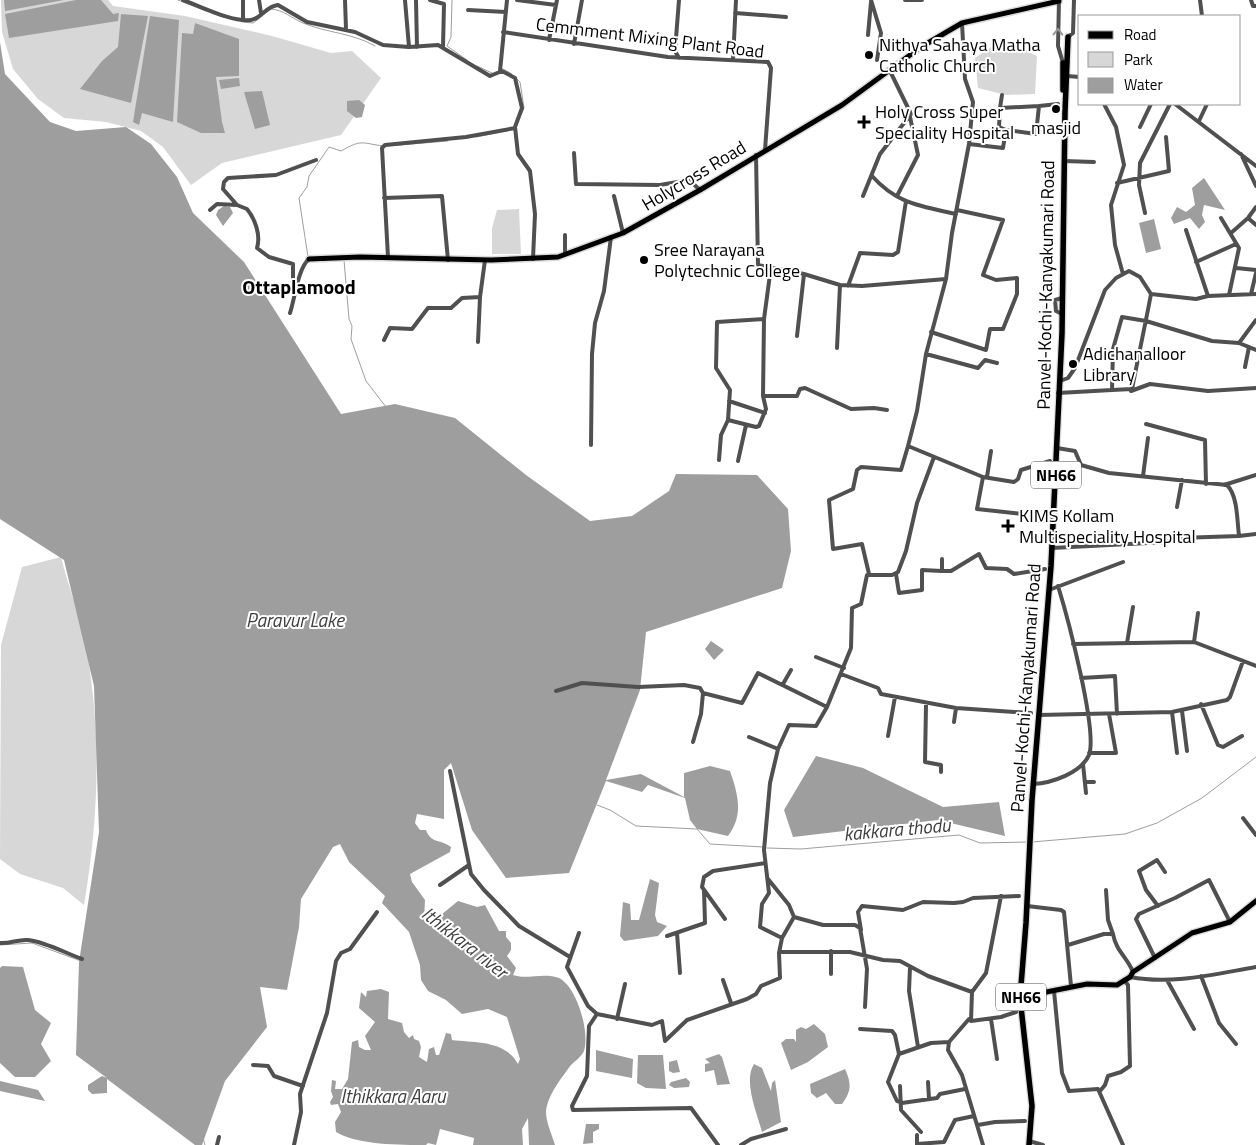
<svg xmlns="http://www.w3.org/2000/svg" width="1256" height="1145" viewBox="0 0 1256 1145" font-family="'Titillium Web',sans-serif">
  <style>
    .green { fill: #d7d7d7 }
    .water { fill: #9e9e9e }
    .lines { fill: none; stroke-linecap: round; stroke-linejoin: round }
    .stream { stroke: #9e9e9e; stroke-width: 1 }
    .major-casing { stroke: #dbdbdb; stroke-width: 8 }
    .highway-casing { stroke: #dbdbdb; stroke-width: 8 }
    .minor { stroke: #505050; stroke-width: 4 }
    .major { stroke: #000; stroke-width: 5 }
    .highway { stroke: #000; stroke-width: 5.5 }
    .oneway { stroke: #969696 }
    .poi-dot { fill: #000; stroke: #fff; stroke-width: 2 }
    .labels { text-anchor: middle; stroke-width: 4; stroke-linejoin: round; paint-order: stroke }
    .shield { fill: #fff; stroke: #4c4c4c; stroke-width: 1 }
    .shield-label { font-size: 16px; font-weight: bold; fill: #000 }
    .street-label { font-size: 18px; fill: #000; stroke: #fff }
    .poi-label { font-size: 18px; fill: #000; stroke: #fff; text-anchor: start }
    .water-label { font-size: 19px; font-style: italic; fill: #3f3f3f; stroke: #fff }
    .quarter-label { font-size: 20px; font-weight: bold; fill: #000; stroke: #fff }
  </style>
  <rect width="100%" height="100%" fill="#fff"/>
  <path class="green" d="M1,0H108L113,6L185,16L272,36L331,53L352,51L381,78L341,135L222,163L191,185L163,147L141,131L106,122L64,118L38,99L13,69L2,32Z
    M994,45L1017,46L1037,56L1035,94L1006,95L978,88L975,58Z
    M519,209L521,254H492V228L497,210Z
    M61,557C69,589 82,621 87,653C102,737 98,822 84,905L63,888L20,874L0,859L1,645L22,567Z"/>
  <path class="water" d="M4,0H64L5,11Z
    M76,0H101L113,14L119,13L118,21L9,38L5,14Z
    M121,14L148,16L131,103L80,89L102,61L118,47Z
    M150,16L179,20L173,122L142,113L139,125L133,122Z
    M195,23L239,39V76L216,77L222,122L225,133H201L177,122L182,33L193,34Z
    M0,42L5,74L50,122L76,131L126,127L151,144L177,177L193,213L244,262L341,414L395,404L455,418L526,475L590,521L632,516L669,491L676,474L757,475L788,509L791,551L782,588L646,632L640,690L606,780L641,774L684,797V773L710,766L730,771C738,794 744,815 728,836L697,829L690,820L685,798L648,785L642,792L606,781L569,873L506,878L472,830L451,763L444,770V819L417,814L415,823L420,830H426C431,844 441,839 451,847L450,852L410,874L412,882L425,900L424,921L436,919L458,901L477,907L485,905L499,931H506V937L511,943V950L507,956L516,968L513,975C526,980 544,972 559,978C577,987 590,1032 584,1051C582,1056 575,1061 571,1065C562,1077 547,1096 546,1112C546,1122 552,1135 555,1145H529L528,1118L522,1129L523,1145H473L474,1138L440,1129L436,1145L428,1143L426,1145C401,1145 357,1145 336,1132L335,1122L341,1112L338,1104L331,1105L330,1102L333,1097L331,1091L332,1080L336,1081L335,1089H342L348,1079L352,1042L358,1040L359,1047L365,1050H371L365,1036L375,1022L359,1008L361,992L366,997L367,991L381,989L389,992L388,1019L402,1023L404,1032L409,1038L413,1035L414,1039L419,1041L421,1047L419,1057L427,1062L429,1049L434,1047L436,1055H439L446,1033L451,1034L452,1040C476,1043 505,1040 518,1064L520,1059L507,1017L488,1009L462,1014L446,1000L428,991L421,980L420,965L409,932L382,903L385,896L349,862L340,844L333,847L301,899L299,927L287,990L260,987L267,1027L225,1081L202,1145H195L107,1079V1093L92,1094L88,1090V1085L102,1076L107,1078L76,1055L79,962L99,832L94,686L64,560L0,519Z
    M239,78L240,86L221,89L219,80Z
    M262,91L270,125L255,129L244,92Z
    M359,100L365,105L362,117L356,118L347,111V101Z
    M1204,178L1225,210L1204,205L1202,215L1205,222L1199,229L1190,218L1174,224L1171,218L1177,207L1186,212L1195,205L1192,188Z
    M224,206L230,207L233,213L223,226L216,215L218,210Z
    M1154,219L1161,249L1146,253L1139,223Z
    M711,641L724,650L714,660L705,649Z
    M816,756L863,768L943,807L999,802L1005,836L938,820L793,837L784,810Z
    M650,879L659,883L655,915L657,922L667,926L658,936L624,941L620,936L623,902L630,904L631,920H639Z
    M2,966L23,967L35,1010L51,1023L41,1044L51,1061L35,1077H15L0,1063V968Z
    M814,1024L825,1034L828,1047L808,1062L791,1070L781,1043L786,1039H794L796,1042V1030L801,1027L806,1029Z
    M596,1050L633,1059L632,1078L596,1071Z
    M719,1054L722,1057L730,1084L717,1085L714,1070L705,1072V1064L710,1063L705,1059Z
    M638,1055H663L666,1089L646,1088L637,1083Z
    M677,1060L680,1072L673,1073L669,1071V1062Z
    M754,1064L762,1068L771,1091L772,1083L775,1080L781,1122L762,1132C757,1113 743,1081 754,1064Z
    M845,1069C852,1084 851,1092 842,1104H835L826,1093L817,1098L811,1093L810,1084Z
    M686,1078L690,1082L689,1087L674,1088L669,1085L671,1082Z
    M0,1081L38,1090L45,1101L0,1091Z
    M586,1124H599V1129L593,1132V1143L583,1144Z"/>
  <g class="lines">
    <path class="stream" d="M178,0L206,11
      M452,0L451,37L447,46L467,60
      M264,14L271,9C284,10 291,18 303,23C327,33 353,33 375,46
      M243,22L253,23L260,18
      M477,66L492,73
      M503,69L512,74
      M517,79L520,82L524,108L517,124
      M476,137L507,131
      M387,146L448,141
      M308,257L299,198L307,187L309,176L329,147L341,151C362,139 361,143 383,146
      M344,260L349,319L352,326L351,339L366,381L386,407
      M597,805L610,810L636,826L697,829L710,844L763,847
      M1032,842L1125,834L1157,823L1202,798L1256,757
      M767,848L801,849L959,835L980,843L1028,842
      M0,945L32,943L81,961
      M203,1138L205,1145"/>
    <g class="major-casing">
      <path id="major" d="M309,259L360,257L491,260L558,257L623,233L700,190L842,105L921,47L962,23L1059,1
        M1021,997L1087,984L1117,985L1130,977L1133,972L1192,933L1230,922L1256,901"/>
    </g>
    <g class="highway-casing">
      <path id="highway" d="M1063,90V63
        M1029,1145L1032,1106L1020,998L1026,923L1032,800L1051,566L1062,333L1065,112L1068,37"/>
    </g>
    <path class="minor" d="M183,0C200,6 233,23 251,20C262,18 266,6 278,5L307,22L355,32L383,45L409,47L438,45L490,76L502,71L515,78L522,108L515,127L518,154L530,171L535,214L533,259
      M243,0V20
      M259,0L261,13
      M345,0L346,29
      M405,0L409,47
      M416,0L417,47
      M430,0L444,4L443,47
      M517,0L556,5
      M679,0L675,51L679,58
      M871,0L881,33L877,60
      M905,0H922
      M1059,0L1058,46L1063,63
      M1200,0L1202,16
      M1251,0L1253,6H1256
      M468,10L506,12
      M735,13L786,17
      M962,23L965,79L973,102L969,144L952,233L946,279L926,354L917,411L908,446L983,477L1014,482L1018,479L1021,470L1050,461
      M503,32L668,57L768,62L771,68L765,150
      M868,35L871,2
      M1068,37L1073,33L1074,0
      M549,40L557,0
      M574,44L582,0
      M733,60L736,0
      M500,71L507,0
      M1067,76L1080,77
      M1002,95L1000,108L1039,106
      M1104,104L1116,127L1124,165L1111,205L1115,245L1123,274
      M1175,104L1256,166
      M1000,108L999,127L1006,130
      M1199,121L1207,104
      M1140,127L1151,104
      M969,144L1003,148L1006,130L1036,134L1039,106L1058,104
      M574,153L576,184L660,185L689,180L700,190
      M1241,154L1256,186
      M756,155L758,265L804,274L840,285
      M1064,161L1094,162
      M872,176C897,204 920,206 956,214
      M1117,183L1169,171L1166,137
      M614,196L623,233
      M863,196L880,154L911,114L889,69
      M897,196L918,155L910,117
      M384,198L442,196L448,260
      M237,205L223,189L224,182L228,178L276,175L316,160
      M210,210L217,204L237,205L247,209C255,219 261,235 257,248L269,257L293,264V282L298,286
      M1145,213L1139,185L1140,163L1170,104
      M1221,218L1239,248L1229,295
      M1248,218L1256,225
      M1186,230L1208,296
      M1231,233L1248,218L1256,207
      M565,235V254
      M388,257L382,148L385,145L466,137L515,128
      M1196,262L1236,244
      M1236,268L1256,270
      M848,286L860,253L893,255L898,252L906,201
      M1151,294L1196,299L1208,296L1256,294
      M1251,294L1256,273
      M290,313C295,298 298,268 309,259
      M1062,314L1056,311L1055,300L1062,298
      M931,332L986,350L990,329H1003L1017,294V278L996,280L983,275L1003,220L957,210
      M797,336L804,274
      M384,340L390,328L412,329L428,308H451L462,298L480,297
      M478,342L480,297L485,260
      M1239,343L1256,320
      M837,348L840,285L862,286L946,279
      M926,354L978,368L985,360L997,363
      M1245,367L1249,347
      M1060,381L1068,378L1075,368L1105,290L1116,278L1129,271L1140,277L1151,294C1145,326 1138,358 1132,389L1112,390L1113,349L1122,317L1146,321L1212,341L1239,343L1256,350
      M1131,391L1150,384L1208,391L1256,388
      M1058,393L1112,390
      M763,396H797L800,389L805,388L851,409L874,408L887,410
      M729,401L765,413
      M728,420L756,427L759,426L766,409L763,396L764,319L771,267
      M1146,424L1205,440L1206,484
      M591,445L592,354L595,323L604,291L611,237
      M1057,448L1075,451L1081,465L1109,473L1227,485C1238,496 1237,521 1239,536L1256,534
      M719,460L721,435L728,420L730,390L716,368L717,322L764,319
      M738,461L746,425
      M1143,476L1148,438
      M983,477L977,509L1022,514
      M987,477L991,451
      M1224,485L1256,475
      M1177,507L1182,480
      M1030,521H1048
      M1052,548L1167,542L1179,538L1239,536
      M942,571H951L979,554L986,568L1007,569L1014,574L1045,569
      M869,574L862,544L833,549L829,500L853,489L857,470L861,467L901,470L908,446
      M896,574L899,593L922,590V570L942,571V559
      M1049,590L1123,562
      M1194,642L1198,613
      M1127,643L1133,607
      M1073,644L1194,642L1256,666
      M816,657L844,668
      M841,674L878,688L881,694L956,708L1031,713
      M1081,678L1115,676L1117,714
      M783,684L791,670
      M556,691L582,683L638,687L684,685L700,688L703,693L742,703L758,673L827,707
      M1201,704L1218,745L1223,747L1242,736
      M926,705L925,762L941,765V772
      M1182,711L1187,751
      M1172,712L1177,753
      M1039,715L1172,712L1227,700L1230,697L1243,661
      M954,722L956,708
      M888,736L895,697
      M749,737L778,749
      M693,742L701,714L703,693
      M1089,753H1116L1109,714
      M1083,764L1086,793
      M450,771L471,874L484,890L519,926L570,957
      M1085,782H1094
      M1033,784C1052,783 1081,773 1089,755C1098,731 1067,615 1058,586
      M1243,818L1256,835
      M768,879L789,905L794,917
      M440,885L469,865
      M1027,906L1061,910L1064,912L1071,986
      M1158,906L1146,890L1139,871L1157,860L1165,872
      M725,919L702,887L704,877L713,871L765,863
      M861,930L858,912L862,906L903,910L923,902L954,903L963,902L973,898L1019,896
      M579,933L567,967L588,1006L597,1014L652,1025L662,1021L665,1041L687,1020L747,999L756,994L761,986L780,978L779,953L781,952H850L883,960L900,961L928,976L972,992L971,1021L1001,1017L1016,1012
      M677,933L680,973
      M1113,934C1116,951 1127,957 1133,972
      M667,936L705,923L704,890
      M782,938L794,917L823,925H855L860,928L867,969L865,1007
      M0,943C10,944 18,939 28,940C46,942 65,953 82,959
      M1068,945L1104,934H1113L1108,920L1106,890
      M779,953L782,938L760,927L762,904L769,893L764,850L770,783L778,749L789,725L816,726L827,707L851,648L852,608L861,604L867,575H892L898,572L906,551L917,503L934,457
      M1155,958L1136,919L1139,914L1175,898L1209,880L1230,922
      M910,967L909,991L918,1047
      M831,974V951
      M1201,976L1219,1023L1236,1044
      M1130,977C1172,985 1215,974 1256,967
      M723,980L731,1003
      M1167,980L1194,1029
      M1054,991L1062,1073L1069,1091L1098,1089L1123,1145
      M972,992L986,973L1001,896
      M597,1014L589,1026L587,1076L572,1106L573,1110L691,1108L718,1145
      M617,1019L625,984
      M969,1019L949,1042L948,1050L962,1075L983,1145
      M991,1019L997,1059
      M860,1029L892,1031L895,1035L899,1054
      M949,1042L931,1043L899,1054L888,1082L897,1101L902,1103L937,1098L940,1094L965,1089
      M253,1065L268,1066L274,1076L303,1086
      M928,1082L929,1099
      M900,1086L901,1110L921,1132
      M1100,1091L1105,1085L1108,1076L1121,1072L1130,1066L1128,985L1124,980
      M978,1125L995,1122L1025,1121
      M1029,1141L1043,1145
      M917,1144L944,1142L955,1120L974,1116
      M217,1145L219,1137
      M294,1145L301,1112L300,1094L327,1013L336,961L341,953L350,949L377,912
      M741,1145L751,1139L786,1129
      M917,1145V1135"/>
    <use href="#major" class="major"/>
    <use href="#highway" class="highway"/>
  </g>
  <defs><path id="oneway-chevron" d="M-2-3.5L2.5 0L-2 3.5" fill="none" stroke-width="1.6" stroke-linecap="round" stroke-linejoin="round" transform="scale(1.25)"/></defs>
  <use class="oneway" href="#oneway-chevron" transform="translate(1058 32) rotate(-89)"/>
  <g class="poi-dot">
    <circle cx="869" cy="55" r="5"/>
    <circle cx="1056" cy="109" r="5"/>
    <path d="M861.5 114.5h5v5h5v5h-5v5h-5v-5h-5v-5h5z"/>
    <circle cx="644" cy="260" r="5"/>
    <circle cx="1073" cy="364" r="5"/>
    <path d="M1005.5 518.5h5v5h5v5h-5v5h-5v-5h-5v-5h5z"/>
  </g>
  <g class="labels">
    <g class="shield">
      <rect x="1031" y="461.5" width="50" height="27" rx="4"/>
      <rect x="996" y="983.5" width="50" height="27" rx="4"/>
    </g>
    <g class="shield-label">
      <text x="1056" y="481">NH66</text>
      <text x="1021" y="1003">NH66</text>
    </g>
    <g class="street-label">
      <text transform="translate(650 38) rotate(7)" y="6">Cemmment Mixing Plant Road</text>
      <text transform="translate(694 176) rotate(-31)" y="6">Holycross Road</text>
      <text transform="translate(1046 285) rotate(-89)" y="6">Panvel-Kochi-Kanyakumari Road</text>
      <text transform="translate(1026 688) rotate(-86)" y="6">Panvel-Kochi-Kanyakumari Road</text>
    </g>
    <g class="poi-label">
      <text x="879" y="51">Nithya Sahaya Matha<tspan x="879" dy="21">Catholic Church</tspan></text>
      <text x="875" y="118">Holy Cross Super<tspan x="875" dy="21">Speciality Hospital</tspan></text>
      <text x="1056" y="134" text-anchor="middle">masjid</text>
      <text x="654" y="256">Sree Narayana<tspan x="654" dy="21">Polytechnic College</tspan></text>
      <text x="1083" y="360">Adichanalloor<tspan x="1083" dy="21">Library</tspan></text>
      <text x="1019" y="522">KIMS Kollam<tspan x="1019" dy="21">Multispeciality Hospital</tspan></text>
    </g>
    <g class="water-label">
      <text x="295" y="627">Paravur Lake</text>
      <text transform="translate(897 829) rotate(-5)" y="7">kakkara thodu</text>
      <text transform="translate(465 942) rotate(38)" y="7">Ithikkara river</text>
      <text x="393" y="1103">Ithikkara Aaru</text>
    </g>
    <g class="quarter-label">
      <text x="299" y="294">Ottaplamood</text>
    </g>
  </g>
  <rect x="1078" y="15" width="162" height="90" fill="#ffffff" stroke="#999999"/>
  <rect x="1088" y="31" width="25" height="8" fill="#000000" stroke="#999999"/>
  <text x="1124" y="40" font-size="15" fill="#000000">Road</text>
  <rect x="1088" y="52" width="25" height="15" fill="#d7d7d7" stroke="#999999"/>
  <text x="1124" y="65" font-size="15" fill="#000000">Park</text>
  <rect x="1088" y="78" width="25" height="15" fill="#9e9e9e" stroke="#999999"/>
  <text x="1124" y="90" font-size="15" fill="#000000">Water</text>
</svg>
